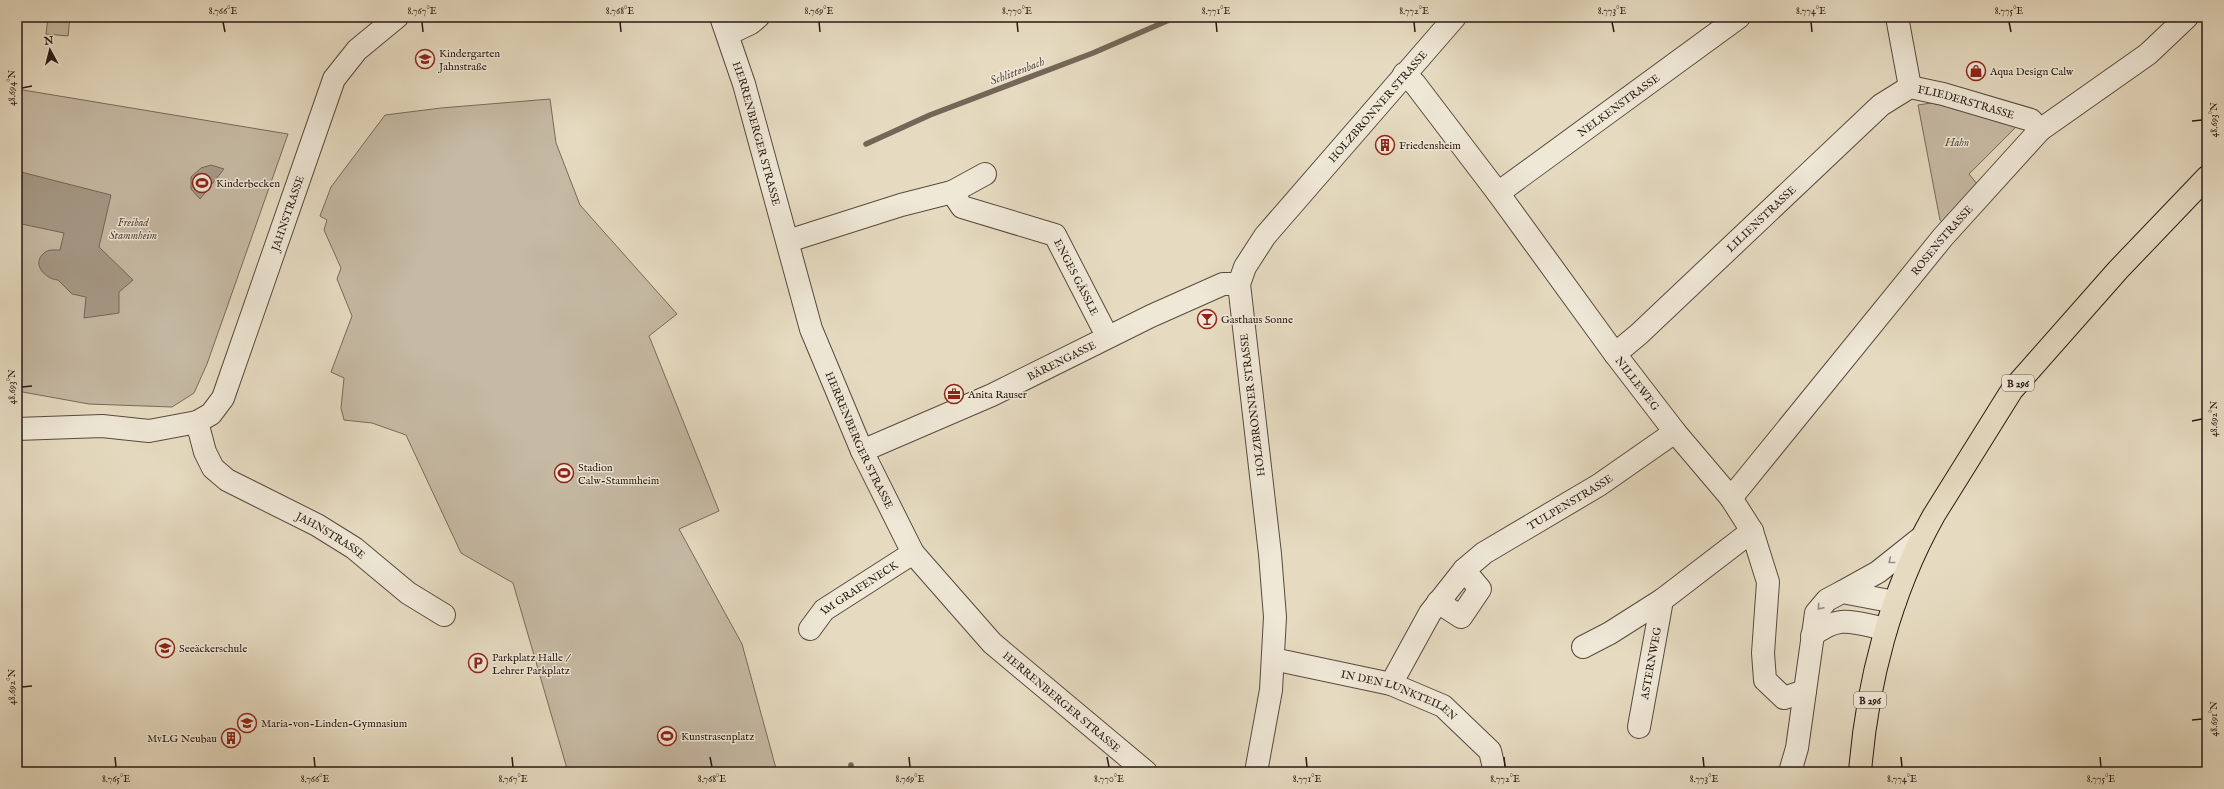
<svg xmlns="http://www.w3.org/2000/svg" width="2224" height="789" viewBox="0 0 2224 789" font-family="'IM FELL English',serif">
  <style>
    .green { fill: #c6baa4; stroke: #786a5c }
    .water { fill: #a69986; stroke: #746658 }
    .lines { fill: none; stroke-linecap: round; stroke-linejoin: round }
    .stream { stroke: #746658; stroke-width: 5.5 }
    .minor-casing { stroke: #594a3f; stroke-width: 24 }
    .major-casing { stroke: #2a1a14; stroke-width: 24 }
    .minor { stroke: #efe8d7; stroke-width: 22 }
    .major { stroke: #e6dbc1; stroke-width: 22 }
    .oneway { stroke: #968b7f }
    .ticks { fill: none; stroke: #2a1a14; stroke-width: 1.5 }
    .labels { text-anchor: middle; stroke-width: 3; stroke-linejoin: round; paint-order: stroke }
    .shield { fill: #efe8d7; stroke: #65584e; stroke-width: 1 }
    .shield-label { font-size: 10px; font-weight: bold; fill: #2a1a14 }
    .poi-label { font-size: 11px; fill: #2a1a14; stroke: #efe8d7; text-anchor: start }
    .street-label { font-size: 11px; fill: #2a1a14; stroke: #efe8d7 }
    .park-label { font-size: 11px; font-style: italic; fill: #594a3f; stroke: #efe8d7 }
    .water-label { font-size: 12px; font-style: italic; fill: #5c4d42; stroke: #efe8d7 }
    .neatline { fill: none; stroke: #2a1a14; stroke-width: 1.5 }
    .ticks-label { font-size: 10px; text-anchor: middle; fill: #2a1a14 }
  </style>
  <rect width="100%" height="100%" fill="#e6dbc1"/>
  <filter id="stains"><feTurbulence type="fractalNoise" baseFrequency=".005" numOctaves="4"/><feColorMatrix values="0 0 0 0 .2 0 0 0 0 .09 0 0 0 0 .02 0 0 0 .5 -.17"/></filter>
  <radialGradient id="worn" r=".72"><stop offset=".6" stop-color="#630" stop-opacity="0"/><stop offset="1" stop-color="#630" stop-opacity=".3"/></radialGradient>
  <path class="green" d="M48,17H70L68,36L46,34Z
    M17,89L288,134L207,364L194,393L172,407L89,404L17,391Z
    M550,99L556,143L580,205L677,314L649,336L719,511L679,529L742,644L777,772H568L513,583L461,553L406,435L372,423L344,420L341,408L344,378L331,372L352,316L337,279L341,268L324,230L327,220L320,216L331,187L385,115L441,108Z
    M1931,103L2020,123L1969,174L1978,185L1944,224L1940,220L1918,105Z"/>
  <path class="water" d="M211,165L224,169L200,199L191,189V177L201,168Z
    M17,171L111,195L99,247L133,280L119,292V313L84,318L86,297L72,294L58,280C45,279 31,264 44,253C48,249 55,250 60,250L64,233L17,223Z"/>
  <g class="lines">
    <path class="stream" d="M866,144L930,115L1093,53L1176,17
      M851,765V772"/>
    <g class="minor-casing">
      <g id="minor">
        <path id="s1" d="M721,17L744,84L811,329L862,451L913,553L992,643L1146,772"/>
        <path d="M1897,17L1910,87"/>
        <path d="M728,34L751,23L758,17"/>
        <path id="s2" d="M1404,74L1415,84L1498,193L1615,354L1675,432L1731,498L1752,531L1768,582L1763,653L1765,680L1784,698L1805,691"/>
        <path id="s3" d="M1910,87L1943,94L2031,120L2040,130"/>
        <path id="s4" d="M985,174L952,192L962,207L1055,235L1107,336"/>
        <path id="s5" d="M1498,193L1739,17"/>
        <path d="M788,241L901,205L952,192"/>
        <path id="s6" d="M1615,354L1639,334L1881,105L1910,87"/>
        <path id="s7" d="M197,422L205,452L213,468L227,480L317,525L354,548L408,593L444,615"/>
        <path id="s8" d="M17,429L102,426L149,431L197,422L211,414L223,398L334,79L357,50L397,17"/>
        <path id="s9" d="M862,451L992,395L1151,316L1223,284H1239"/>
        <path id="s10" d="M1731,498L1943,237L2040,130L2148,54L2187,17"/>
        <path d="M1842,592L1878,572L1922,537"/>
        <path d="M1438,602L1461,617L1480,589L1464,570"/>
        <path id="s11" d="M810,629L824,610L913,553"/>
        <path d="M1812,636C1840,613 1854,623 1886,629"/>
        <path d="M1583,647L1610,633L1662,600"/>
        <path id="s12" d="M1273,659L1391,684L1443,706L1490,751L1495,772"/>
        <path id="s13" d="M1391,684L1430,613L1464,570L1484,553L1599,485L1675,432"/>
        <path id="s14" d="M1639,727L1662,600L1752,531"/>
        <path id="s15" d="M1256,772L1271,690L1275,617L1270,554L1239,284L1245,267L1265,236L1455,17"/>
        <path d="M1790,772L1797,748L1816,613L1827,600L1842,592L1895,602"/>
      </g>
    </g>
    <g class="major-casing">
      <path id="major" d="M1860,772C1867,684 1890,593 1934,515L2012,390L2118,270L2207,177"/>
    </g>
    <use href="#minor" class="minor"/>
    <use href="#major" class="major"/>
  </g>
  <defs><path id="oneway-chevron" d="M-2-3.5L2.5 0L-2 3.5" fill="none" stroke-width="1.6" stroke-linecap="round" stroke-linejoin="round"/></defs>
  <g class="oneway">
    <use href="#oneway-chevron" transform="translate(1891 561) rotate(141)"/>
    <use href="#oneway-chevron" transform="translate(1820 607) rotate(131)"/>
  </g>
  <path class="ticks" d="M223,22L225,32M422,22L423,32M620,22L621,32M819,22L820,32M1017,22L1018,32M1216,22L1217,32M1414,22L1415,32M1612,22L1614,32M1811,22L1812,32M2009,22L2011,32M22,88L32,86M2192,121L2202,120M22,387L32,386M2192,421L2202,419M22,687L32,686M2192,720L2202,719M115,757L116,767M314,757L315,767M512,757L513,767M710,757L712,767M909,757L910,767M1107,757L1109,767M1306,757L1307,767M1504,757L1505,767M1703,757L1704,767M1901,757L1902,767M2100,757L2101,767"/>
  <defs>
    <g id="school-ring" transform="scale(1)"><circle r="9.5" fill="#efe8d7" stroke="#8f2418" stroke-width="1.5"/><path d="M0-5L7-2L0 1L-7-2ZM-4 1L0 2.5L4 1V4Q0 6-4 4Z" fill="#8f2418"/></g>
    <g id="shop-ring" transform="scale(1)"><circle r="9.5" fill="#efe8d7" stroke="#8f2418" stroke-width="1.5"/><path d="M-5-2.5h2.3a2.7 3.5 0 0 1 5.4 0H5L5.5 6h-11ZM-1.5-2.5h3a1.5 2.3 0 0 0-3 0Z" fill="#8f2418"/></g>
    <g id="building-ring" transform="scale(1)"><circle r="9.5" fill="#efe8d7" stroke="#8f2418" stroke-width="1.5"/><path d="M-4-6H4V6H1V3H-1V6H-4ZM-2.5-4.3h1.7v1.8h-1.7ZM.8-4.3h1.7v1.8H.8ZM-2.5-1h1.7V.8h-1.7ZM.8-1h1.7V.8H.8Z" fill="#8f2418"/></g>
    <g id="stadium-ring" transform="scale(1)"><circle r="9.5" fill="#efe8d7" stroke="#8f2418" stroke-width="1.5"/><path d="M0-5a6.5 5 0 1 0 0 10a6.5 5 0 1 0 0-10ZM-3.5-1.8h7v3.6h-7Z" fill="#8f2418"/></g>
    <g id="bar-ring" transform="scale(1)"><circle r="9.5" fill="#efe8d7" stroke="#8f2418" stroke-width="1.5"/><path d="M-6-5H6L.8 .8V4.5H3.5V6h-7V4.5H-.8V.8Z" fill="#8f2418"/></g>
    <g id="office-ring" transform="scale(1)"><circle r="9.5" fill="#efe8d7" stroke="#8f2418" stroke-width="1.5"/><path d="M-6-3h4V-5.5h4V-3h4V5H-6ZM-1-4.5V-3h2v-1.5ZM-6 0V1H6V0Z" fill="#8f2418"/></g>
    <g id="parking-ring" transform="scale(1)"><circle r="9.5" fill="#efe8d7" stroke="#8f2418" stroke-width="1.5"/><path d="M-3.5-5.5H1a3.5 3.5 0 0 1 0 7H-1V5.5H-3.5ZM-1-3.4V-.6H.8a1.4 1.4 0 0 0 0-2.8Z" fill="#8f2418"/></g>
  </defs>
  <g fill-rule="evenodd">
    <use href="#school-ring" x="425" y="59"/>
    <use href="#shop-ring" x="1976" y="71"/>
    <use href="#building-ring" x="1385" y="145"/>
    <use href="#stadium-ring" x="202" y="183"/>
    <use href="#bar-ring" x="1207" y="319"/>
    <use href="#office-ring" x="954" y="394"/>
    <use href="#stadium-ring" x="564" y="473"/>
    <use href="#school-ring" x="165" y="648"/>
    <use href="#parking-ring" x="478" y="663"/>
    <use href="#school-ring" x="247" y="723"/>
    <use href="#stadium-ring" x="667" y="736"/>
    <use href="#building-ring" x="231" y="738"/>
  </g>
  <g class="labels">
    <g class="shield">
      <rect x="2002" y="375" width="32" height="16" rx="3"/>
      <rect x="1854" y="692" width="32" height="16" rx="3"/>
    </g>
    <g class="shield-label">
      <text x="2018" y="387">B 296</text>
      <text x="1870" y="704">B 296</text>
    </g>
    <g class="poi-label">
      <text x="439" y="57">Kindergarten<tspan x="439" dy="13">Jahnstraße</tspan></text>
      <text x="1990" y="75">Aqua Design Calw</text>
      <text x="1399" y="149">Friedensheim</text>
      <text x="216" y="187">Kinderbecken</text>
      <text x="1221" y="323">Gasthaus Sonne</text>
      <text x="968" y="398">Anita Rauser</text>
      <text x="578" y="471">Stadion<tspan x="578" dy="13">Calw-Stammheim</tspan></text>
      <text x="179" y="652">Seeäckerschule</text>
      <text x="492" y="661">Parkplatz Halle /<tspan x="492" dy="13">Lehrer Parkplatz</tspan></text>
      <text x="261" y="727">Maria-von-Linden-Gymnasium</text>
      <text x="681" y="740">Kunstrasenplatz</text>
      <text x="217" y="742" text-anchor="end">MvLG Neubau</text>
    </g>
    <g class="street-label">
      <text dy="4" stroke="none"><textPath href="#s3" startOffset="58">FLIEDERSTRASSE</textPath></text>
      <text dy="4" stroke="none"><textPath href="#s5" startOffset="149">NELKENSTRASSE</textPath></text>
      <text dy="4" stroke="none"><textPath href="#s15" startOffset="718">HOLZBRONNER STRASSE</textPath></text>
      <text dy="4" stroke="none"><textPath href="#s1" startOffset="122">HERRENBERGER STRASSE</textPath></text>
      <text dy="4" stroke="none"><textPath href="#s8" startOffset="413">JAHNSTRASSE</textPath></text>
      <text dy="4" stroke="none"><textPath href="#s6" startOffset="199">LILIENSTRASSE</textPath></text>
      <text dy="4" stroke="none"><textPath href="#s10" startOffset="333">ROSENSTRASSE</textPath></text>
      <text dy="4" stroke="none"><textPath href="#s4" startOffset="200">ENGES GÄSSLE</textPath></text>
      <text dy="4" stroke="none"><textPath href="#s9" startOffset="219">BÄRENGASSE</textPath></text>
      <text dy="4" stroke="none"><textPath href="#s2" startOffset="388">NILLEWEG</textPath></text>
      <text transform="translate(1252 405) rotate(-97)" y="4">HOLZBRONNER STRASSE</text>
      <text dy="4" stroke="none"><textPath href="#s1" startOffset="446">HERRENBERGER STRASSE</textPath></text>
      <text dy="4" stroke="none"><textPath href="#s13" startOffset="262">TULPENSTRASSE</textPath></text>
      <text dy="4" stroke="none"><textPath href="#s7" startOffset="185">JAHNSTRASSE</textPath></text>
      <text dy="4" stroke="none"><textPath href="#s11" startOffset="65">IM GRAFENECK</textPath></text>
      <text dy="4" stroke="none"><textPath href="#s14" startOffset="65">ASTERNWEG</textPath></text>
      <text dy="4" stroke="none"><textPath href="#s12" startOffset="132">IN DEN LUNKTEILEN</textPath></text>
      <text dy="4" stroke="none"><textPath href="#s1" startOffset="782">HERRENBERGER STRASSE</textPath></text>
    </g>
    <g class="park-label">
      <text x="1957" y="146">Hahn</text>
      <text x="133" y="226">Freibad<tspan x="133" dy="13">Stammheim</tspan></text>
    </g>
    <g class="water-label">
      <text transform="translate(1017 71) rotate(-21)" y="4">Schlittenbach</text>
    </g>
  </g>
  <rect width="2224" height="789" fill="none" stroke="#e6dbc1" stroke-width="44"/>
  <g transform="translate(50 50) rotate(353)" stroke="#efe8d7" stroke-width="3" paint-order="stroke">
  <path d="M0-3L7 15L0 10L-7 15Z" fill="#2a1a14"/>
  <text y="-6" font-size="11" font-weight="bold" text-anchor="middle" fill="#2a1a14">N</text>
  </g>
  <rect x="22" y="22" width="2180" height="745" class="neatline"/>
  <g class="ticks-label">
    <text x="223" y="14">8.766°E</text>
    <text x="422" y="14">8.767°E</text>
    <text x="620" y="14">8.768°E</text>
    <text x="819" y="14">8.769°E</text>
    <text x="1017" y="14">8.770°E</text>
    <text x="1216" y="14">8.771°E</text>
    <text x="1414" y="14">8.772°E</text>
    <text x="1612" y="14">8.773°E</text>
    <text x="1811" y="14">8.774°E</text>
    <text x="2009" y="14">8.775°E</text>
    <text transform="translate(11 88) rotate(-90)" y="4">48.694°N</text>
    <text transform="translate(2213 120) rotate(-90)" y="4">48.693°N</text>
    <text transform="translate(11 387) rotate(-90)" y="4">48.693°N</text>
    <text transform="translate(2213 419) rotate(-90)" y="4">48.692°N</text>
    <text transform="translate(11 687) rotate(-90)" y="4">48.692°N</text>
    <text transform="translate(2213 719) rotate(-90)" y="4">48.691°N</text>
    <text x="116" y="782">8.765°E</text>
    <text x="315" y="782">8.766°E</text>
    <text x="513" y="782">8.767°E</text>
    <text x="712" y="782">8.768°E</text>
    <text x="910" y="782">8.769°E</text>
    <text x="1109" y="782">8.770°E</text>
    <text x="1307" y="782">8.771°E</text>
    <text x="1505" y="782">8.772°E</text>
    <text x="1704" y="782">8.773°E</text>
    <text x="1902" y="782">8.774°E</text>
    <text x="2101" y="782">8.775°E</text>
  </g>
  <rect width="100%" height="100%" filter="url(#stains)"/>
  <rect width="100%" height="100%" fill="url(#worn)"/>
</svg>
